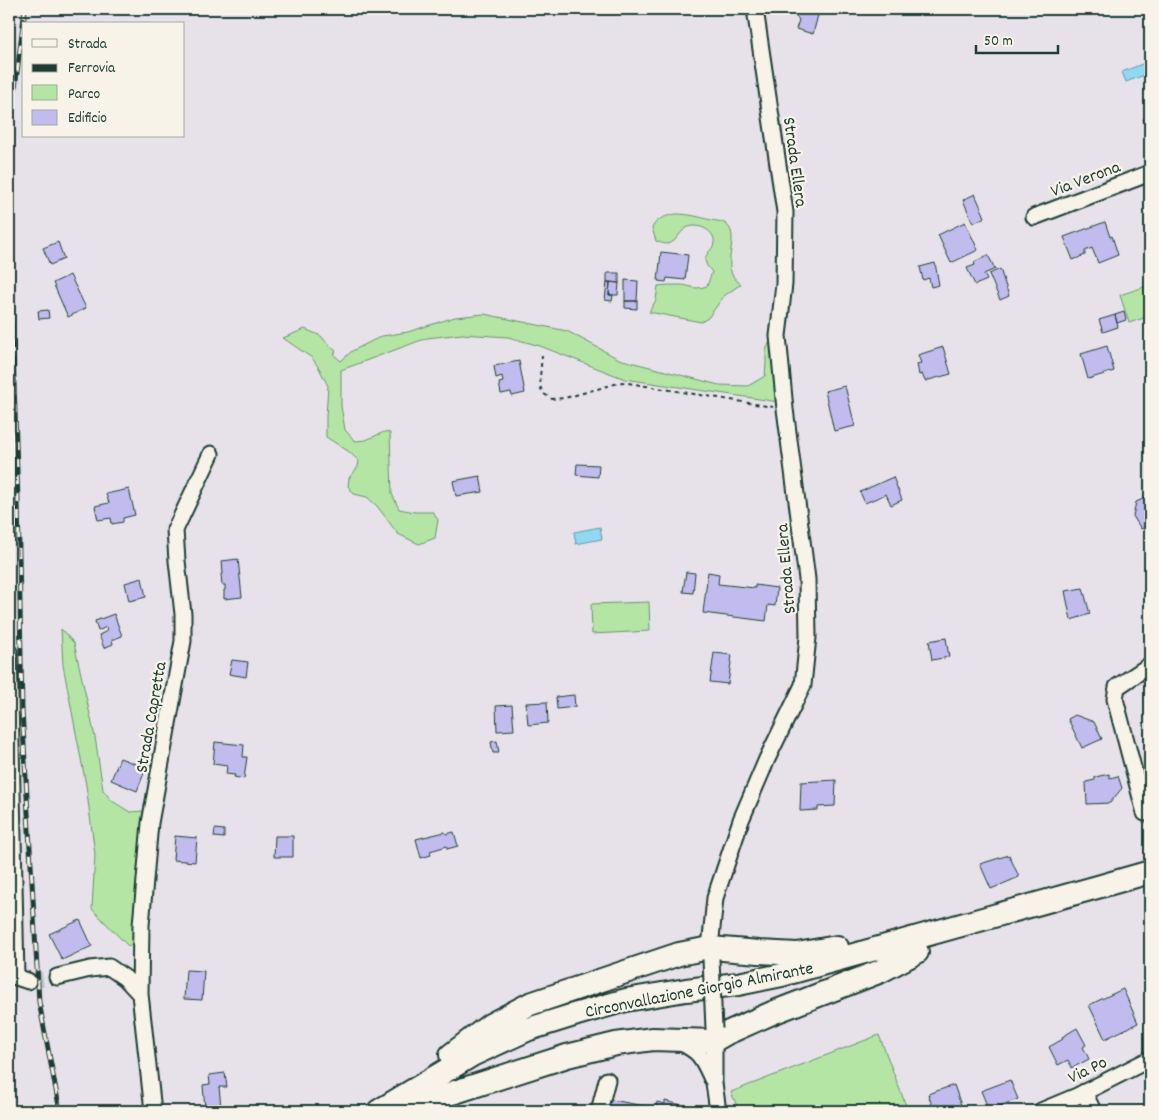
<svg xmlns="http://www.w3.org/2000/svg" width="1159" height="1120" viewBox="0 0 1159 1120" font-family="Dekko,sans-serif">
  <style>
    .green { fill: #b4e5a5; stroke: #6a916c }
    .water { fill: #92d7f3; stroke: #6499a7 }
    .building { fill: #c2bcee; stroke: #1f3d34 }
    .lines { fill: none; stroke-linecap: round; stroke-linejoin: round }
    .minor-tunnel { stroke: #bfc1c6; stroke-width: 15; stroke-dasharray: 15 8; stroke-linecap: butt }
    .minor-casing { stroke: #1f3d34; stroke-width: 19 }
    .highway-casing { stroke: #1f3d34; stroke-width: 26 }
    .path { stroke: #1f3d34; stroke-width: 2; stroke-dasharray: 4 4; stroke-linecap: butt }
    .minor { stroke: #f7f3e8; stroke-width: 15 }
    .highway { stroke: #f7f3e8; stroke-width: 22 }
    .rail-casing { stroke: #1f3d34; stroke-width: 5 }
    .rail { stroke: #f7f3e8; stroke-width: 3; stroke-dasharray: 9; stroke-linecap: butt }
    .minor-bridge-casing { stroke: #1f3d34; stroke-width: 19; stroke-linecap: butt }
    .minor-bridge { stroke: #f7f3e8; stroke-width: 15 }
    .labels { text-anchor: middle; stroke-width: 4.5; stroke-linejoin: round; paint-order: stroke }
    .street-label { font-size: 18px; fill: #1f3d34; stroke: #f7f3e8 }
  </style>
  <rect width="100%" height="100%" fill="#e7e2ea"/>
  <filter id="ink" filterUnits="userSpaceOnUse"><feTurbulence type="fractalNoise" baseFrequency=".02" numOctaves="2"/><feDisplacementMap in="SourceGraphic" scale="10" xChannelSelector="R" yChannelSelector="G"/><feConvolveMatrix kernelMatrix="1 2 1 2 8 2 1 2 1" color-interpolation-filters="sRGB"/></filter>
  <g filter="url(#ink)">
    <path class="green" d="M676,214C689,214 699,217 711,220C716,221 722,221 726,224C743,237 716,268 741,284L724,296L708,318L701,322L649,312L656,300L658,286C665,285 672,285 679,285C692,285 692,291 707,286L712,272L707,266L705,260C705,259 707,254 708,253C711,249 713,248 714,243C716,230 695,221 685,229C679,233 677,240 671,243C666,245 661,243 656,241L652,228C657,218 666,216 676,214Z
      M1150,285V316L1129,323L1120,295Z
      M484,314L567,331L619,359L719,385L748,386L765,376L766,364V350L773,335L779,402L625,379L540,346L508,337L462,334L427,338L341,370V406L345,430L355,441L366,440L384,432L390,433L392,494L399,509L415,512H433L438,520L435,538L419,544L398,534L377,506L367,497L354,494L348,486L349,478L358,467L359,461L348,451L326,437V416L328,386L319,368L312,358L283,338L305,329L321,336L329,345L336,351L334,355L341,361L352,351L382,336L408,332L455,317Z
      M649,602L650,631L592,634L591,604Z
      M61,629L74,643L95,737L103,790L112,801L130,812L145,811L135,943L128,946L92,909L95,854L86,785L63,665Z
      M879,1035L908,1111H739L731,1092Z"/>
    <path class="water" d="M1147,62L1150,73L1126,82L1122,72Z
      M600,527L602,539L576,544L574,532Z"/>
    <path class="building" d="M798,9H815L818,15L813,34L796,29L799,20L794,13L799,11Z
      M1150,117V139L1143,119Z
      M975,194L985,217L973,223L963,200Z
      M965,222L978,250L951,263L938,235Z
      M1105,222L1110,237L1112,236L1118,255L1098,263L1092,248L1085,251V255L1073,260L1064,237Z
      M58,242L64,259L50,265L43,248Z
      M661,252L688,255L685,280L667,278L666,282L658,281Z
      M988,255L995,269L984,274L987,280L975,285L967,268L975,265L974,262Z
      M935,263L939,285L931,287L929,278L923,280L920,267Z
      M1000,269L1009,296L1000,300L989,274Z
      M607,273H619V283L607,282Z
      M70,275L86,308L68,317L53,283Z
      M625,280L638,281L637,301H625Z
      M607,282H610L609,295H613L612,301L605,300Z
      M610,282L619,283L618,295H609Z
      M625,301H637V309L625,308Z
      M48,310L49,318L39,319L38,311Z
      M1124,312L1126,320L1117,323L1115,315Z
      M1115,315L1118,327L1103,332L1099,320Z
      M1107,346L1114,371L1088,379L1081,354Z
      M943,347L951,374L925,381L922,374L919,375L917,364L921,363L918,355Z
      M519,361L525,393L512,396L511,392L501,394L499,383L503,382L502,376L496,378L494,366Z
      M845,386L855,426L834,431L825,391Z
      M577,464L599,465L598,477L576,475Z
      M480,476L483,492L456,496L453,481Z
      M893,477L902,500L891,505L886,494L865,503L860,492Z
      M129,489L135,515L123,518V522L112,524L111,518L98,520L95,506L109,503L106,494Z
      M1150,496V525L1141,529L1133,516L1136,502Z
      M238,559L242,597L224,599V590H225V585H222L221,574H223L222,561Z
      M686,572L695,573L693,593L683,592Z
      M708,572L719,574L718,584L755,588V585L777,588L775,606L768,605L766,621L703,613Z
      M142,578L146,597L129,601L125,583Z
      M1083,588L1090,614L1071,620L1065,591Z
      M114,614L122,636L112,640L113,644L104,648L99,635L107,631L106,627L98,631L95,621Z
      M946,638L949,657L932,660L929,641Z
      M714,653L732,655L728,684L710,682Z
      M232,660L248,662L246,677L229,674Z
      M574,695L575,707L557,709L556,697Z
      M547,702L548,723L528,725L526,703Z
      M512,705L514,730L497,731L496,706Z
      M1075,715L1094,722L1102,739L1082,748L1068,719Z
      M497,741L499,753H493L491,742Z
      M215,742L244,745L243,757H247L244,779L234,777L235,775L226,774L227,766L213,764Z
      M120,758L146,768L137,791L111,780Z
      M1109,774L1110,778L1118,776L1122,788L1110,803L1087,804L1086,782L1095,780V777Z
      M836,780L835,806L818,807V810L800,811L801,782Z
      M215,829L224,830V838L214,837Z
      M445,832L446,834L454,832L458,846L447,849V846L430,851L431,855L421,858L416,839Z
      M175,836L197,838L195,862L173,860Z
      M275,836H293V857H274Z
      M1009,855L1019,877L991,889L980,864Z
      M80,920L92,946L62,960L49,934Z
      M186,970L204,971L202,1000L184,999Z
      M1123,989L1138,1023L1105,1039L1089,1005Z
      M1077,1028L1086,1045L1083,1047L1089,1059L1072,1068L1068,1060L1058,1065L1049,1047L1063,1039L1062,1037Z
      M225,1073L227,1087H219L221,1107L205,1109L203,1085L210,1084L209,1075Z
      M1010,1080L1018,1099L989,1110L981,1091Z
      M954,1085L963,1111H934L928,1094Z
      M607,1099L644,1106L643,1111H605Z
      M665,1101L686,1106L685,1111H655L657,1102L665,1104Z"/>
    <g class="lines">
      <path class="minor-tunnel" d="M28,981L57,977"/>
      <g class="minor-casing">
        <path id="minor" d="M1034,217L1150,173
          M9,652L16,977L28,981
          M1145,813L1115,699L1117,687L1150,665
          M711,958L710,948L715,898L741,820L767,759L803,685L808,637L807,579L785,409L778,336L784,284L785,212L755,9
          M57,977L90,969L109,967L125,978L140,994L153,1111
          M140,994L141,925L150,823L183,641V614L177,561L175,530L211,454
          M714,1033V1083L718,1111
          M679,1042C701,1052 702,1058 712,1079
          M1084,1092L1093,1111
          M599,1111L607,1080
          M1041,1111L1077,1096L1150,1059"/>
      </g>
      <g class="highway-casing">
        <path id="highway" d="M451,1055L490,1025L530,1004L679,954L710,948L759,952L797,954L837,947
          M408,1109L452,1093L567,1056L616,1044L653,1039L713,1041L727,1033L772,1013L881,971L917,952
          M379,1111L472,1055L529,1029L577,1014L626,1000L686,990L738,984L782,975L1101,886L1150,872"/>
      </g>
      <path class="path" d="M542,355L540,377L541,389L544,394L552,399L565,398L622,382L773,407"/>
      <use href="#minor" class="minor"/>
      <use href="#highway" class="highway"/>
      <g class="rail-casing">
        <path id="rail" d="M25,9L12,112L10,267L18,499L22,710L39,1002L60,1111"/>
      </g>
      <use href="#rail" class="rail"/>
      <g class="minor-bridge-casing">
        <path id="minor-bridge" d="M711,959L714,1029"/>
      </g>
      <use href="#minor-bridge" class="minor-bridge"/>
    </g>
  </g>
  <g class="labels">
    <g class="street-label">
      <text transform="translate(796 162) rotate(82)" y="6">Strada Ellera</text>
      <text transform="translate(1085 178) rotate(-21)" y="6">Via Verona</text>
      <text transform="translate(785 569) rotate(-95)" y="6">Strada Ellera</text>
      <text transform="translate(150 717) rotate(-80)" y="6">Strada Capretta</text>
      <text transform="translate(699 989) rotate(-11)" y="6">Circonvallazione Giorgio Almirante</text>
      <text transform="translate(1087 1069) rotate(-26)" y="6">Via Po</text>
    </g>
  </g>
  <rect width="1159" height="1120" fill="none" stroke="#f7f3e8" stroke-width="30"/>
  <rect x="15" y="15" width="1129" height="1090" fill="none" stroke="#1f3d34" stroke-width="2" filter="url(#ink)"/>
  <rect x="22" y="22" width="162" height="115" fill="#f7f3e8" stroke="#a1aaa0"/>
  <rect x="32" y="39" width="25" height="8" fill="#f7f3e8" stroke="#a1aaa0"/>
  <text x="68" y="48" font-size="15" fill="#1f3d34">Strada</text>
  <rect x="32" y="64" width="25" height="8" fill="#1f3d34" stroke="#a1aaa0"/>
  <text x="68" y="72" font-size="15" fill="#1f3d34">Ferrovia</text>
  <rect x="32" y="85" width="25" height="15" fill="#b4e5a5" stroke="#a1aaa0"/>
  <text x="68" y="98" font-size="15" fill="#1f3d34">Parco</text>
  <rect x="32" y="110" width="25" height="15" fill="#c2bcee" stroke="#a1aaa0"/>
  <text x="68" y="122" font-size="15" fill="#1f3d34">Edificio</text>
  <path d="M976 45v8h82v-8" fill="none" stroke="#1f3d34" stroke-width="2.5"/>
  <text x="984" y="45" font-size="15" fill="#1f3d34" stroke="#f7f3e8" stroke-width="4" paint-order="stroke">50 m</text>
</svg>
